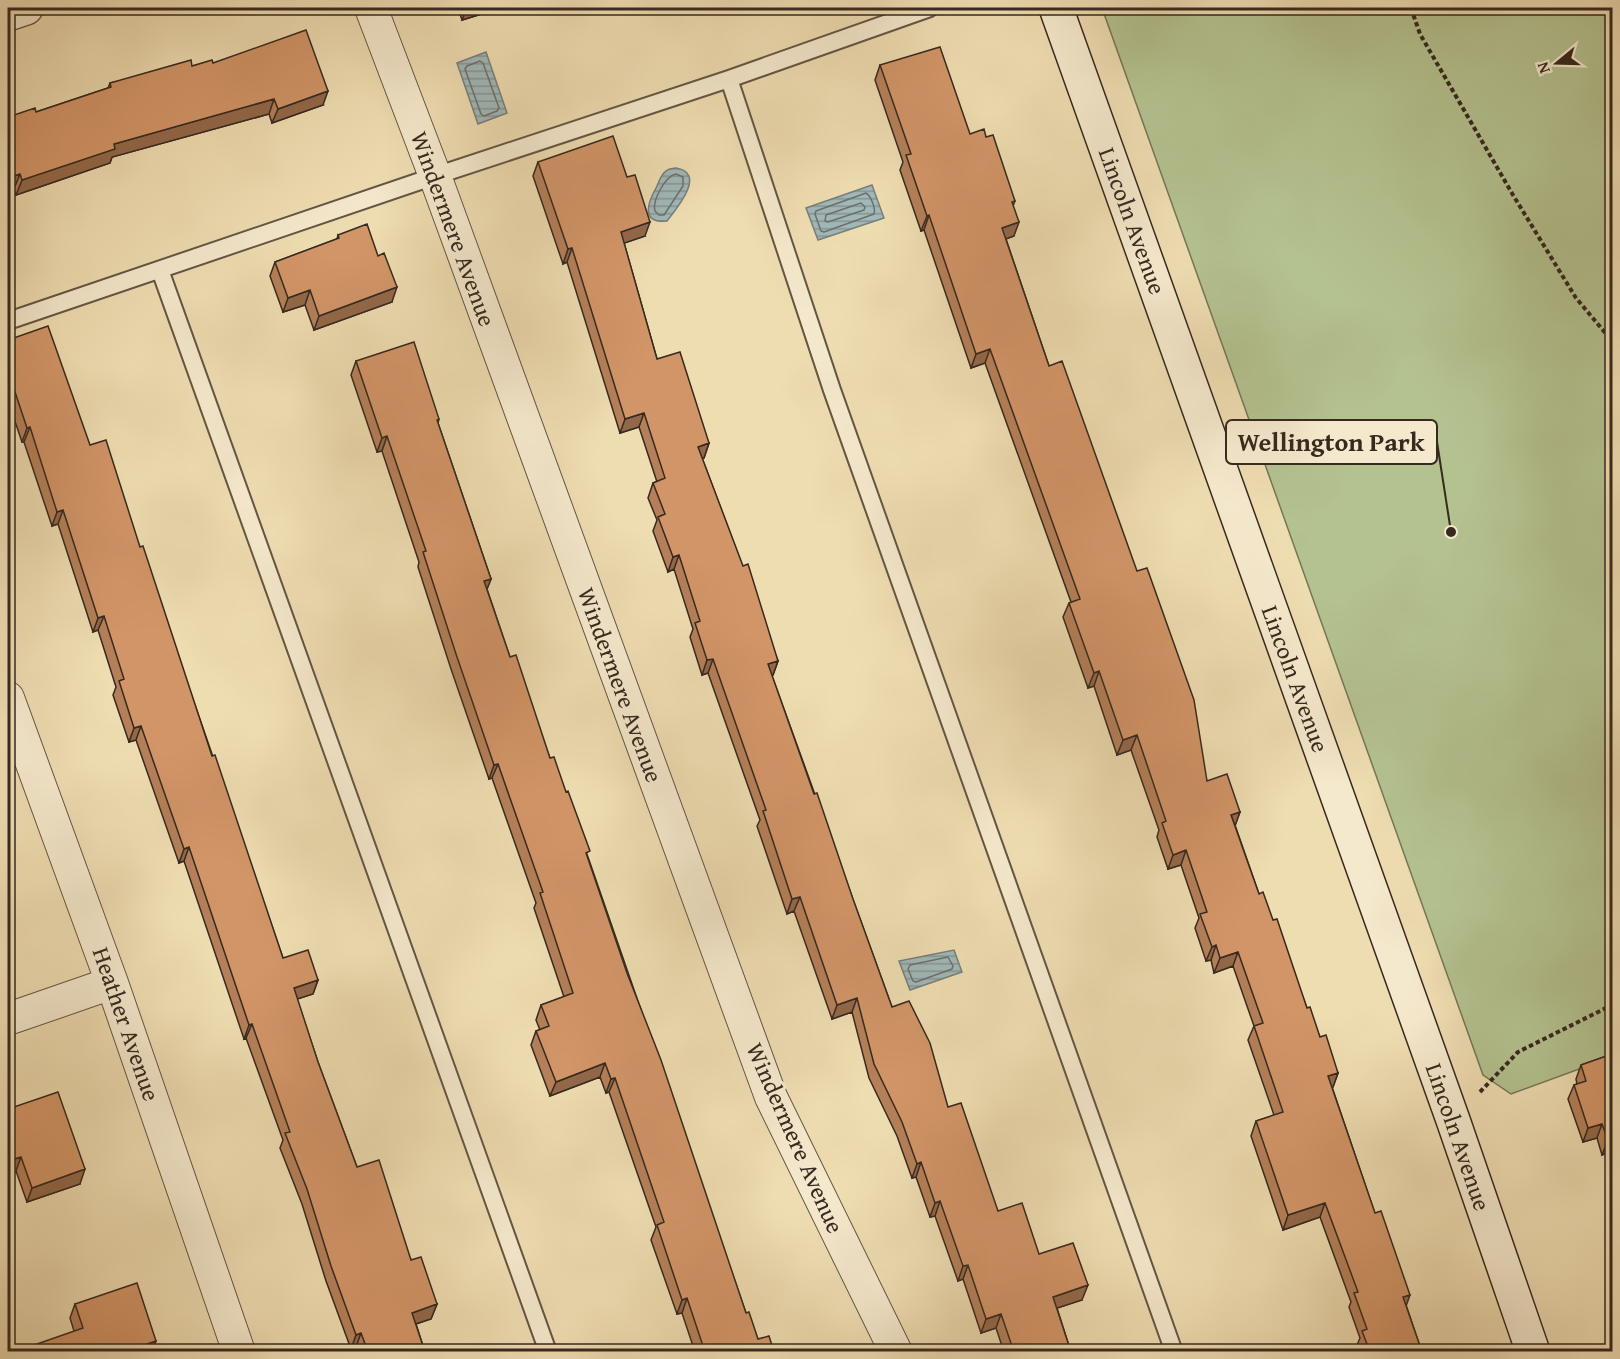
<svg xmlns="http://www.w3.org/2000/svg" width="1620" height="1359" viewBox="0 0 1620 1359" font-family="'Gentium Book Plus',serif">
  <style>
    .green { fill: #b4c290; stroke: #757658; stroke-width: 1.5 }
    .water { fill: url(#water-rules); stroke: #767f7b; stroke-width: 1.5 }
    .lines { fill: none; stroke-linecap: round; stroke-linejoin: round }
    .shore { stroke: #6c706c; stroke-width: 1.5 }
    .service-casing { stroke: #645644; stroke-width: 20 }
    .minor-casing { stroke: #645644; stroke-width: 34 }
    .tertiary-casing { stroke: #645644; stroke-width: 36 }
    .secondary-casing { stroke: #36291f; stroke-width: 36 }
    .path { stroke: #36291f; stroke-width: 4; stroke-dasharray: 4.5 3; stroke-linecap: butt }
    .service { stroke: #f5e9cd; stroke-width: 16 }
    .minor { stroke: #f5e9cd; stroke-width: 32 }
    .tertiary { stroke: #f5e9cd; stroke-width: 33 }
    .secondary { stroke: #f5e9cd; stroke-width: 33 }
    .wall { fill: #b58059; stroke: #36291f; stroke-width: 1.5 }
    .shaded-wall { fill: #936849; stroke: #36291f; stroke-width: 1.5 }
    .building { fill: #d29568; stroke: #36291f; stroke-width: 1.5 }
    .labels { text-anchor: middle; stroke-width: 6; stroke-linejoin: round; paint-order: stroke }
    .street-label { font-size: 24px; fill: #36291f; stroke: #f5e9cd }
    .leader { fill: none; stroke: #36291f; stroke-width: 2 }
    .callout-dot { fill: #36291f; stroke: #f5e9cd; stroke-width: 2 }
    .callout { fill: #f5e9cd; stroke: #36291f; stroke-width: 2 }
    .callout-label { font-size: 26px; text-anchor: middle; font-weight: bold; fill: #36291f }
  </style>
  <defs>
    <pattern id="water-rules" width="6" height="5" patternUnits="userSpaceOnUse" patternTransform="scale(1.5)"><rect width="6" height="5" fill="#a1b8b9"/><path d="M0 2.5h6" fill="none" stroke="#849696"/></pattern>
  </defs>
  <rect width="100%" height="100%" fill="#efddb2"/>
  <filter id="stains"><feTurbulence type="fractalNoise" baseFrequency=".00333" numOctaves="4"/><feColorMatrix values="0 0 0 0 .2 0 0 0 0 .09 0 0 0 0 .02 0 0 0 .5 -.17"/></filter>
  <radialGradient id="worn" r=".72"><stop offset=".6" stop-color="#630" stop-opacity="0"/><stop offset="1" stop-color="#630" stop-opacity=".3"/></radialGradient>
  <path class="green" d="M1102,8H1612V1057L1511,1094L1483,1075Z"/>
  <path class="water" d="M486,52L507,113L478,124L457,63Z
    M676,168C707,173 677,208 667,221C640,224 648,202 656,188C659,182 661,174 666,171C670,168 672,169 676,168Z
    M872,185L884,218L818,240L806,208Z
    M954,950L962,972L910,990L899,961Z"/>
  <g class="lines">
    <path class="shore" d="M480,61L483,63L499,108L497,111L484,116L481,114L465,69L467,66Z
      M676,174L683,177V186L664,215H659L655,211C652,201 665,176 676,174Z
      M866,193C871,196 876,209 874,214L824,232L821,231L815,214L816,211Z
      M861,203L865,207L864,210L828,222L825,221L826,215Z
      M948,957L953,966L952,969L916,982L913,981L908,969L910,965Z"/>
    <g class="service-casing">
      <path id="service" d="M729,79L832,390L1174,1352
        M160,270L548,1352
        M8,321L435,176L729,79L930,8"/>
    </g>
    <g class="minor-casing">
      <path id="minor" d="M371,8L435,176L771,1097L896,1352
        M8,698L112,983L239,1352
        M8,1019L112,983"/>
    </g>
    <g class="tertiary-casing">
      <path id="tertiary" d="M8,14L26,8"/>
    </g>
    <g class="secondary-casing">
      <path id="secondary" d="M1056,8L1453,1120L1533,1352"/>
    </g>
    <path class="path" d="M1411,8L1420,34L1513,195L1576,298L1612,341
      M1480,1092L1518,1052L1612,1005"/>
    <use href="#service" class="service"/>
    <use href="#minor" class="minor"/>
    <use href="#tertiary" class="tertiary"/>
    <use href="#secondary" class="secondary"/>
  </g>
  <path class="wall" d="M458,8H501L462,20Z
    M213,63L323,105L272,123L269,114L112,157L110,163L16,195L14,189L8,191V117L36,112L108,88L110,83L192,66Z
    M880,65L970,134L986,137L1015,201L1013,206L1014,236L1006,239L1049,366L1207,781L1240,812L1235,825L1259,894L1273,920L1307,1008L1320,1037L1338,1073L1333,1087H1332L1422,1352H1359L1357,1345L1360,1338L1349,1307L1351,1302L1320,1217L1283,1230L1251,1136L1256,1121L1274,1115L1248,1040L1254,1026L1233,966L1214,973L1211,960L1206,961L1195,928L1199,918L1181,865L1168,869L1157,837L1159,830L1131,750L1117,755L1094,686L1088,688L1063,617L1069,603L1071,602L985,363L971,368L924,230L921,231L900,170L903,162L875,80Z
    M538,162L645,236L624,243L657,359L709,443L704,458H702L778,661L773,675L772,676L892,1007L948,1107L998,1211L1082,1300L1057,1308L1071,1352H1004L996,1328L981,1333L963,1279L958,1281L935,1216L930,1217L916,1177L912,1178L897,1136L869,1078L852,1012L832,1019L794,911L787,914L757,826L760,820L708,673L702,675L690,637L693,629L674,569L668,572L653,531L657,520L648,498L653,483L657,482L639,427L620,433L567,262L563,264L533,176Z
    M338,235L392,302L314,330L305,305L283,312L270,276L275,262L337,239Z
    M8,340L90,445L140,547L283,958L318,980L313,994L297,999L318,1062L357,1167L437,1304L431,1319L416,1324L425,1352H358L356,1347L351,1349L326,1281L302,1204L280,1148L283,1140L246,1038L244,1039L184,861L179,863L136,740L129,742L113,695L116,687L98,630L93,632L58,524L52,526L24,442H22L8,401Z
    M356,361L439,419L438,423L491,579L487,589L510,657L550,758L588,857L746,1313L758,1339L774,1352H695L682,1313L677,1314L651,1240L656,1227L609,1092L606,1093L600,1077L550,1096L531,1045L536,1031L540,1030L536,1020L541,1005L564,997L534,908L536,903L492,778L489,779L451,669L418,567L419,562L382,451L377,452L351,375Z
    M1612,1054V1170L1607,1153L1602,1155L1597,1138L1583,1142L1568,1099L1574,1085L1577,1084L1576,1079L1581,1065Z
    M8,1109L80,1184L27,1202L16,1171L8,1174Z
    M75,1304L152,1352L74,1331L70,1318Z"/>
  <path class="shaded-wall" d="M467,8H501L462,20Z
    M328,91L323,105L272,123L278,109Z
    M274,99L269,114L112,157L110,163L16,195L22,180L114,144Z
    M20,174L14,189L8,191V178Z
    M929,215L924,230L921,231L927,216Z
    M650,222L645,236L616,246L621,232Z
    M1019,222L1014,236L997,242L1002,228Z
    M572,248L567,262L563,264L568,249Z
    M397,287L392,302L314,330L319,316Z
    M310,290L305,305L283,312L288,298Z
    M990,349L985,363L971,368L976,354Z
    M644,413L639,427L620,433L625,419Z
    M30,427L24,442H22L27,428Z
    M387,436L382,451L377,452L382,438Z
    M709,443L704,458L693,461L698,447Z
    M63,510L58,524L52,526L57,512Z
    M679,555L674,569L668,572L673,557Z
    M491,579L485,594L484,581Z
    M104,616L98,630L93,632L98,618Z
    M713,659L708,673L702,675L707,660Z
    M778,661L773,675L762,679L768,664Z
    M1099,671L1094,686L1088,688L1094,673Z
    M141,726L136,740L129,742L134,728Z
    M1137,735L1131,750L1117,755L1123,740Z
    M498,764L492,778L489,779L494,765Z
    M1240,812L1235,826L1231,815Z
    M189,847L184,861L179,863L184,849Z
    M1186,850L1181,865L1168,869L1173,855Z
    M800,897L794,911L787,914L792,899Z
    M1216,945L1211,960L1206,961L1212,947Z
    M1238,952L1233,966L1214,973L1220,958Z
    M318,980L313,994L288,1002L294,988Z
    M857,998L852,1012L832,1019L837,1005Z
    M252,1024L246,1038L244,1039L249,1025Z
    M605,1063L600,1077L550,1096L556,1082Z
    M1338,1073L1333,1087L1323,1090L1328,1076Z
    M615,1078L609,1092L606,1093L611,1079Z
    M1602,1124L1597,1138L1583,1142L1588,1128Z
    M1612,1139L1607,1153L1602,1155L1608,1140Z
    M21,1157L16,1171L8,1174V1161Z
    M921,1162L916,1177L912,1178L917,1164Z
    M85,1169L80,1184L27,1202L32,1188Z
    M940,1201L935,1216L930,1217L935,1203Z
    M1325,1203L1320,1217L1283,1230L1288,1215Z
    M968,1265L963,1279L958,1281L963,1266Z
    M1088,1285L1082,1300L1048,1311L1053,1297Z
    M1410,1295L1405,1309L1403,1297Z
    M687,1298L682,1313L677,1314L682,1300Z
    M437,1304L431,1319L406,1327L412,1313Z
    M1001,1314L996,1328L981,1333L986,1319Z
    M361,1333L356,1347L351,1349L356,1335Z
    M156,1341L152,1352H144L147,1344Z"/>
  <path class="building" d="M306,30L328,91L278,109L274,99L114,144L115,149L22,180L20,174L8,178V117L35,108L36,112L111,87L110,83L191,60L192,66L212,60L213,63Z
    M940,47L970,134L984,129L986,137L993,135L1015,201L1012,202L1019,222L1002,228L1049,366L1062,361L1137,571L1147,568L1194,700L1207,781L1227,774L1240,812L1231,815L1259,894L1263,892L1273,920L1277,919L1307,1008L1310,1007L1320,1037L1326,1035L1338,1073L1328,1076L1375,1213L1381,1211L1410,1295L1403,1297L1422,1352H1370L1362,1331L1367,1329L1354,1293L1358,1292L1325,1203L1288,1215L1256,1121L1283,1112L1254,1026L1263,1023L1238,952L1220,958L1216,945L1212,947L1200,914L1207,912L1186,850L1173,855L1162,823L1166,821L1137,735L1123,740L1099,671L1094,673L1069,603L1080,599L990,349L976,354L929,215L927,216L906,155L911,154L880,65Z
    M613,136L627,177L635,175L650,222L621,232L657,359L680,352L709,443L698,447L743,566L748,564L778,661L768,664L814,794L817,793L853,899L892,1007L909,1001L930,1043L948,1107L961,1103L998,1211L1022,1203L1039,1254L1073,1243L1088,1285L1053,1297L1071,1352H1014L1001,1314L986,1319L968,1265L963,1266L940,1201L935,1203L921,1162L917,1164L902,1122L874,1064L857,998L837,1005L800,897L792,899L763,811L766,810L713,659L707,660L695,623L700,621L679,555L673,557L658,517L665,514L653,483L665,478L644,413L625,419L572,248L568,249L538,162Z
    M367,224L378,256L384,253L397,287L319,316L310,290L288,298L275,262L339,238L338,235Z
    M48,326L90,445L106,440L140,547L143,546L212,756L215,755L283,958L308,950L318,980L294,988L318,1062L357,1167L379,1160L411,1260L421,1257L437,1304L412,1313L425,1352H368L361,1333L356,1335L331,1266L307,1189L285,1133L290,1132L252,1024L249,1025L189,847L184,849L141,726L134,728L119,681L124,679L104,616L98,618L63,510L57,512L30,427L27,428L8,371V340Z
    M414,342L439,419L437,420L491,579L484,581L510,657L516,655L550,758L554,757L566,792L568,791L590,851L586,853L627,973L661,1060L746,1313L749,1312L758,1339L769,1336L774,1352H705L687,1298L682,1300L657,1225L664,1222L615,1078L611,1079L605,1063L556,1082L536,1031L549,1026L541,1005L573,993L540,893L543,892L498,764L494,765L456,654L423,552L426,551L387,436L382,438L356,361Z
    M1612,1054V1141V1139L1608,1140L1602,1124L1588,1128L1574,1085L1586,1081L1581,1065Z
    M58,1092L85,1169L32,1188L21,1157L8,1161V1109Z
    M137,1283L156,1341L147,1344L150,1352H14L83,1328L75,1304Z"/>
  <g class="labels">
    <g class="street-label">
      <text transform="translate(1132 221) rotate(70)" y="8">Lincoln Avenue</text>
      <text transform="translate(453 229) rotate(70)" y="8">Windermere Avenue</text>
      <text transform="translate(1295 679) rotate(70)" y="8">Lincoln Avenue</text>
      <text transform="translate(620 685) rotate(70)" y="8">Windermere Avenue</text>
      <text transform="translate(126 1024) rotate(71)" y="8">Heather Avenue</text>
      <text transform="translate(1458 1137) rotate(71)" y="8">Lincoln Avenue</text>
      <text transform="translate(795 1138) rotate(66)" y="8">Windermere Avenue</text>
    </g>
  </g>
  <path class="leader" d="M1451 532L1437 442"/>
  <circle class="callout-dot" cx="1451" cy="532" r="6"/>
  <rect class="callout" x="1226" y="420" width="211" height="44" rx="6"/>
  <g class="callout-label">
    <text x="1331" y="451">Wellington Park</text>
  </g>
  <rect width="1620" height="1359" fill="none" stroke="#efddb2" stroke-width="30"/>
  <rect x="9" y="9" width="1602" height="1341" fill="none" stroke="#36291f" stroke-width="3"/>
  <rect x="15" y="15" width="1590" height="1329" fill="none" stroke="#36291f" stroke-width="1.5"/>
  <g transform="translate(1557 63) rotate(251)" stroke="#f5e9cd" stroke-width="4.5" paint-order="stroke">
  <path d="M0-4.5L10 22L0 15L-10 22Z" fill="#36291f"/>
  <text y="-9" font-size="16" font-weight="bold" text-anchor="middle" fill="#36291f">N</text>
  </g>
  <rect width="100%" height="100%" filter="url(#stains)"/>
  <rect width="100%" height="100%" fill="url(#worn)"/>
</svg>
